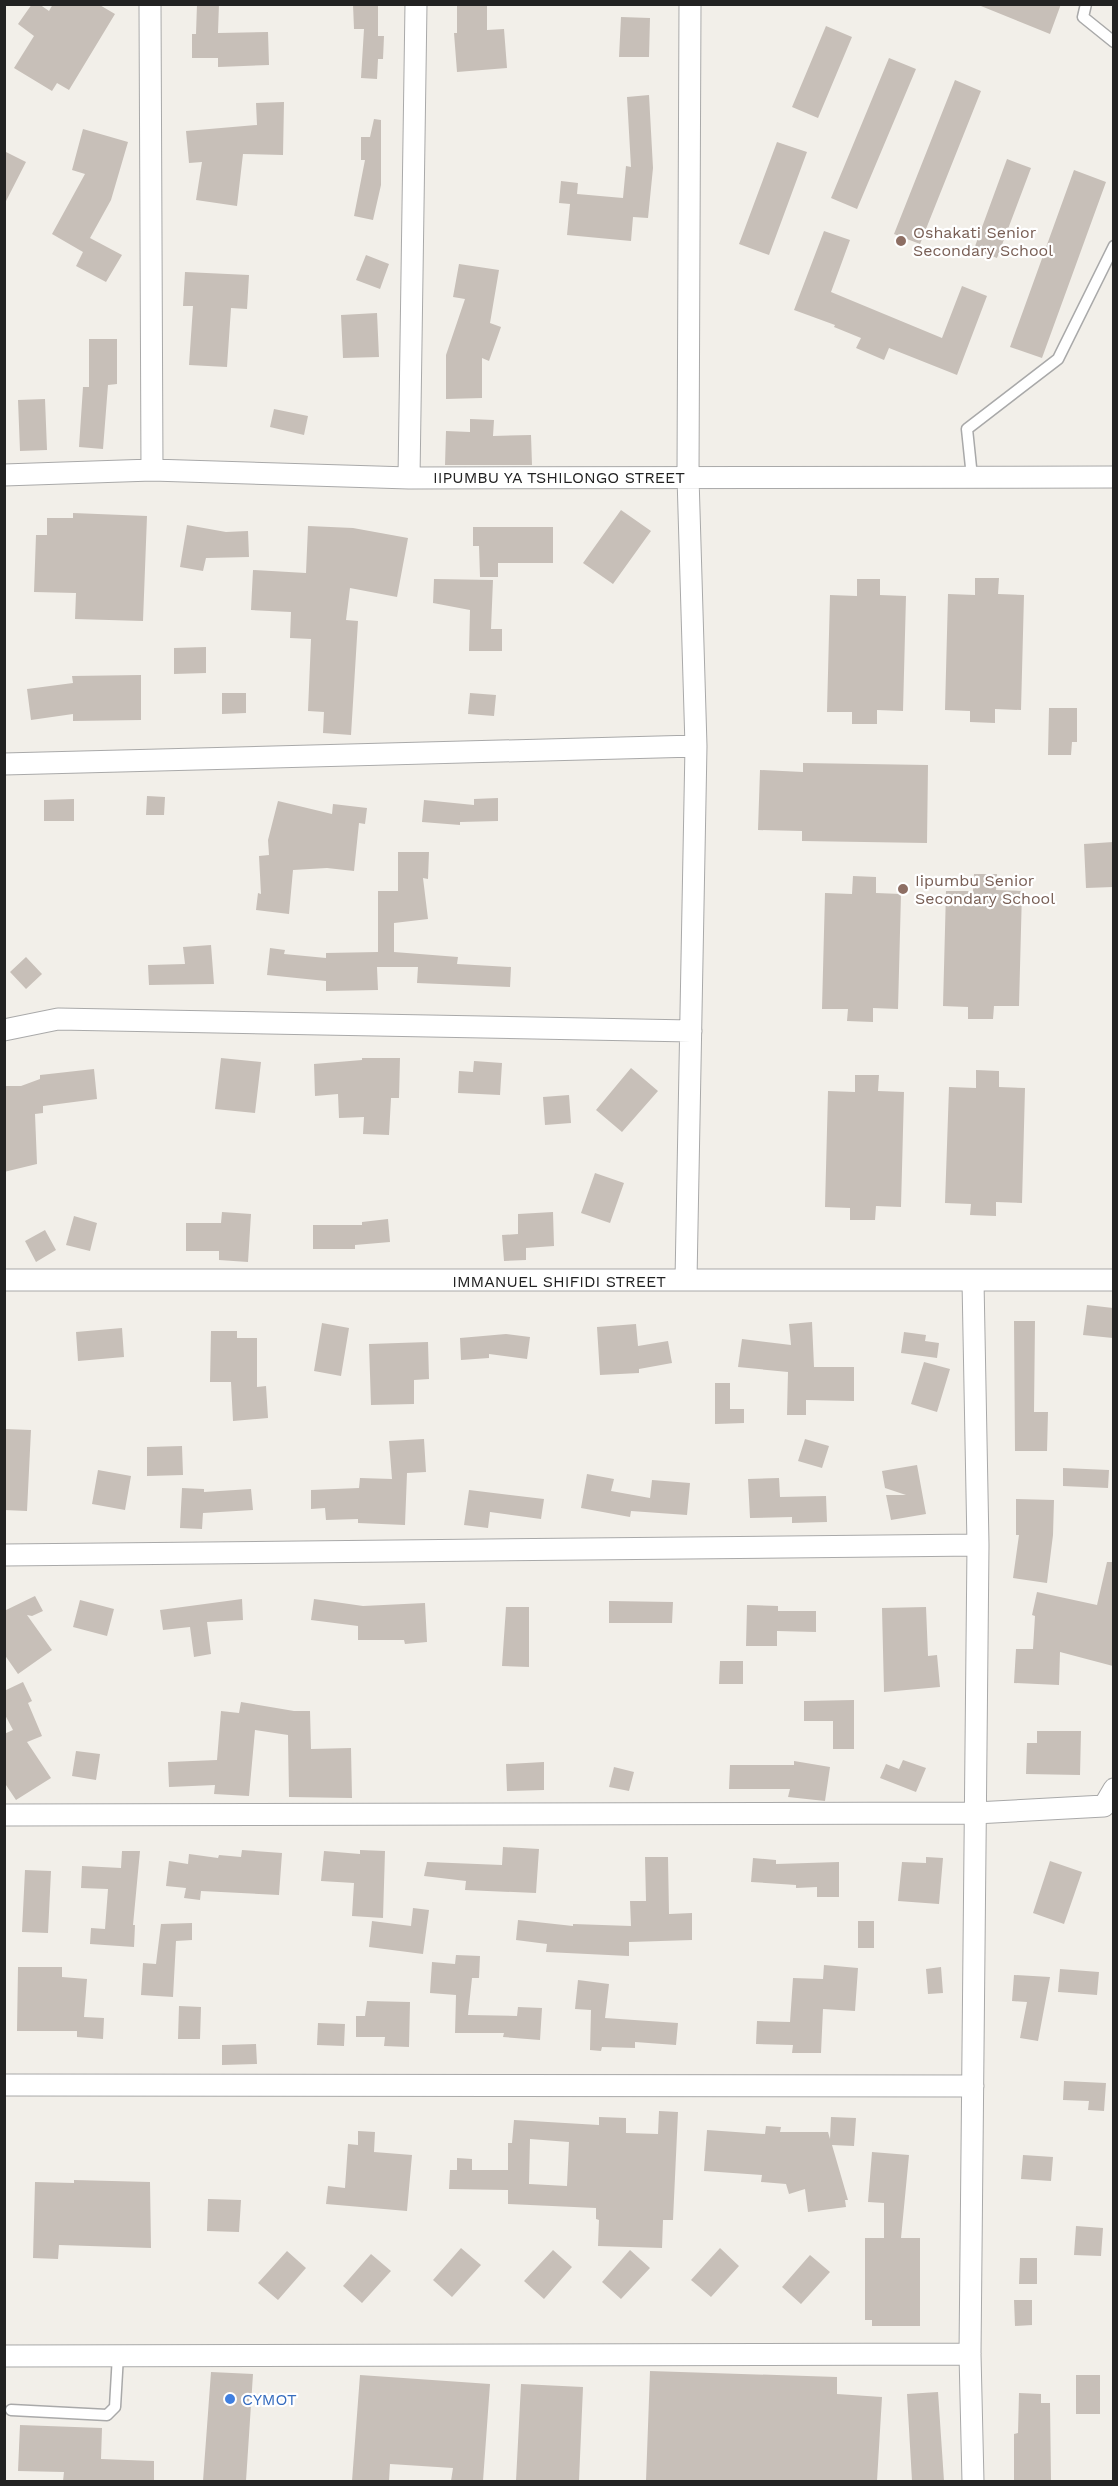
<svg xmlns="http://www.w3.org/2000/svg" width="1118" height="2486" viewBox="0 0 1118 2486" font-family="'Work Sans',sans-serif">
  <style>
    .building { fill: #c7bfb8; fill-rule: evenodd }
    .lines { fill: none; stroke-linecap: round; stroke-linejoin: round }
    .lane-casing { stroke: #a9a9a9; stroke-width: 13 }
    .street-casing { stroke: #a9a9a9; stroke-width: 23 }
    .lane { stroke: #fff; stroke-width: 10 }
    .street { stroke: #fff; stroke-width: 21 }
    .education-dot { fill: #8d6e63; stroke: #fff; stroke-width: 2 }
    .shop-dot { fill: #3f7fe0; stroke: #fff; stroke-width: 2 }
    .labels { text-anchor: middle; stroke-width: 4.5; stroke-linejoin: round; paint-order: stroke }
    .education-label { font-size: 16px; fill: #785e54; stroke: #fff; text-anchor: start }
    .street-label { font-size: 16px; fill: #222; stroke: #fff }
    .shop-label { font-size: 16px; fill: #366cbe; stroke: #fff; text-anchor: start }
  </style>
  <rect width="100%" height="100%" fill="#f2efe9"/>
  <path class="building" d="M32,4H39L49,11L53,4H98L115,14L69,90L57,83L52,91L14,68L34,36L18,24Z
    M197,4H219L218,33L268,32L269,65L218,67V58H192V34H196Z
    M353,4H378V36H384L383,59H378L377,79L361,78L364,29H354Z
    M457,4H487V30L504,29L507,68L457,72L454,33H457Z
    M976,4H1061L1050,34Z
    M621,17L650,18L649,57H619Z
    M826,26L852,37L818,118L792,107Z
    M889,58L916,69L857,209L831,198Z
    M955,80L981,91L920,244L894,234Z
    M649,95L653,168L648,218L633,217L631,241L567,235L570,204L559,203L561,181L578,183L577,194L623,198L626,166L631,167L627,97Z
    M284,102L283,155L243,154L237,206L196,200L202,162L189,163L186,131L257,125L256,103Z
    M374,119L381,120V185L373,220L354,216L365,160H361V137H370Z
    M83,129L128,142L111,200L90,238L122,255L106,282L76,266L83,252L52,234L85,174L72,170Z
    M777,142L807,152L769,255L739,244Z
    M4,151L26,162L4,205Z
    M1007,159L1031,168L997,258L974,249Z
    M1074,170L1106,182L1042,358L1010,347Z
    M824,231L850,240L831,292L942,338L962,286L987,296L957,375L889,348L884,360L856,348L861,338L834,327L835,325L794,310Z
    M366,255L389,264L380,289L356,280Z
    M459,264L499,270L490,323L501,327L489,361L482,358V398L446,399V355L465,299L453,297Z
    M185,272L249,275L247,309L231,308L227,367L189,365L193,306H183Z
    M377,313L379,357L343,358L341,315Z
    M89,339H117V384L108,385L103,449L79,447L83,387H89Z
    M45,399L47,450L20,451L18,400Z
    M274,409L308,416L304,435L270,427Z
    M470,419L494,420L493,436L531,435L532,465H445L446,431L470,432Z
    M621,510L651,531L613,584L583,563Z
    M73,513L147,516L143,621L75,619L76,593L34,592L36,535H47V518H73Z
    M187,525L226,532L248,531L249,557L206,558L203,571L180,567Z
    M308,526L353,528L408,538L397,597L350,588L346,620L358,621L351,735L323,733L324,712L308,711L311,639L290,638L291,612L251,610L253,570L306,573Z
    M473,527H553V563H498V577H480L479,546H473Z
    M975,578H999L998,594L1024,595L1021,710L995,709V723L970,722V711L945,710L948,594L975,595Z
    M434,579L493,580L491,629H502V651H469L470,610L433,603Z
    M857,579H880V595L906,596L903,711L877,710V724H852V712H827L830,595L857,596Z
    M206,647V673L174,674V648Z
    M141,675V720L73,721V714L31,720L27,689L73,683L72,676Z
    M222,693H246V713L222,714Z
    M470,693L496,695L494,716L468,714Z
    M1049,708H1077V742H1072L1071,755H1048Z
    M803,763L928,765L927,843L802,841V831L758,830L760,770L803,772Z
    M147,796L165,797L164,815H146Z
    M498,798V821L460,822V825L422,822L424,800L474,805V799Z
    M74,799V821H44V800Z
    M278,801L332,814L333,804L367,808L365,824L359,823L354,871L327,868L293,870L289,914L256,910L258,893L261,894L259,856L269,855L268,840Z
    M1113,842V887L1086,888L1084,844Z
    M398,852H429L428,879L423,878L428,919L394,923V952L458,957L457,964L511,967L510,987L417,983L418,967H377L378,990L326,991V981L267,975L270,948L285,950L284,954L326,958V953L378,952V891H398Z
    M974,874H997L996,890L1022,891L1019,1006H994L993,1019H968V1007L943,1006L946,891H973Z
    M853,876L876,877V893L901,894L898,1009L873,1008V1022L847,1021L848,1009H822L825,893L852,894Z
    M211,945L214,984L149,985L148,965L185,964L183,947Z
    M26,957L42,974L26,989L10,972Z
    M221,1058L261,1062L255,1113L215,1109Z
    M362,1058H400L399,1098H391L389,1135L363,1134L364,1117L339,1118L338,1094L315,1096L314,1064L362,1060Z
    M474,1061L502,1063L500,1095L458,1093L459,1071L473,1072Z
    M631,1068L658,1091L622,1132L596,1110Z
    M94,1069L97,1099L43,1106V1113L35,1114L37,1164L4,1172V1086H21L40,1079V1075Z
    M976,1070L999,1071V1087L1025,1088L1022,1203L996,1202V1216L970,1215L971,1204L945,1203L949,1087L976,1088Z
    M855,1075H879L878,1091L904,1092L901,1207L876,1206L875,1220H850V1208L825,1207L828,1091L855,1092Z
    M569,1095L571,1123L545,1125L543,1097Z
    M595,1173L624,1183L610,1223L581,1213Z
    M222,1212L251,1214L248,1262L219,1260V1251H186V1223H221Z
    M553,1212L554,1246L526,1248V1260L504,1261L502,1235L518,1234V1214Z
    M74,1216L97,1223L90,1251L66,1245Z
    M388,1219L390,1242L355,1245V1249H313V1225H362V1222Z
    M45,1230L56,1250L36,1262L25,1241Z
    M1087,1305L1113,1308V1338L1083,1335Z
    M1014,1321H1035L1034,1412H1048L1047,1451H1015Z
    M812,1322L814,1367H854V1401L806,1400V1415H787L788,1372L738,1367L742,1339L791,1345L789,1324Z
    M322,1323L349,1328L341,1376L314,1371Z
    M636,1324L638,1346L668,1341L672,1363L639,1369V1373L600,1375L597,1327Z
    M122,1328L124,1357L78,1361L76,1332Z
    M211,1331H237V1338H257V1387L266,1386L268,1418L233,1421L231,1382H210Z
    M904,1332L926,1335L925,1341L939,1343L937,1358L901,1353Z
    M506,1334L530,1337L527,1359L489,1354V1358L461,1360L460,1338Z
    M428,1342L429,1379L414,1380V1404L371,1405L369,1344Z
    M924,1362L950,1369L937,1412L911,1404Z
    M715,1383H730V1409H744V1423L715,1424Z
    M4,1429L31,1430L27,1511L4,1510Z
    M424,1439L426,1472L407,1473L405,1525L358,1523V1519L326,1520L325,1508L311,1509V1490L359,1488L360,1478L392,1479L389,1441Z
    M805,1439L829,1446L822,1468L798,1461Z
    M182,1446L183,1475L147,1476V1447Z
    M917,1465L926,1514L891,1520L886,1495H906L885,1488L882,1471Z
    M1063,1468L1109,1470L1108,1488L1063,1486Z
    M98,1470L131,1476L125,1510L92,1504Z
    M587,1474L614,1479L611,1491L650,1498L652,1480L690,1483L687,1515L631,1511L630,1517L581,1508Z
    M779,1478L780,1497L826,1496L827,1522L792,1523V1517L750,1518L748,1479Z
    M182,1488L204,1489V1492L251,1489L253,1510L203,1513L202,1529L180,1528Z
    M469,1490L544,1499L541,1519L490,1512L488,1528L464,1525Z
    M1016,1499L1054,1500L1053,1535L1047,1583L1013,1578L1019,1535H1016Z
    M1107,1562H1113V1666L1060,1652L1059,1685L1014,1683L1016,1649H1033L1035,1616L1032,1615L1037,1592L1097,1605Z
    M35,1596L43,1611L32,1616L27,1615L52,1650L18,1674L4,1654V1611Z
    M242,1599L243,1620L207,1622L211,1654L194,1657L190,1627L163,1630L160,1610Z
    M314,1599L363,1606L425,1603L427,1642L405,1644L404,1640H358V1626L311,1620Z
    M80,1600L114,1609L107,1636L73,1627Z
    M609,1601L673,1602L672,1623H609Z
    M747,1605L778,1606V1611H816V1632L777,1631V1646H746Z
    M506,1607H529V1667L502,1666Z
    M926,1607L928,1656L937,1655L940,1687L884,1692L882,1608Z
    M720,1661H743V1684H719Z
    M23,1682L32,1701L28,1703L42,1736L27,1742L51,1778L16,1800L4,1782V1734L13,1730L4,1713V1691Z
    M854,1700V1749H833V1721H804V1701Z
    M241,1702L294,1711H310L311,1749L351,1748L352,1798L289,1797L288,1735L255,1730L249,1796L214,1794L215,1785L169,1787L168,1762L217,1760L221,1711L239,1713Z
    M1037,1731H1081L1080,1775L1026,1774L1027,1743H1037Z
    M76,1751L100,1754L96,1780L72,1776Z
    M903,1760L926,1768L916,1792L880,1778L886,1764L899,1769Z
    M794,1761L830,1767L825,1801L788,1797L790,1789H729L730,1765H794Z
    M544,1762V1790L507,1791L506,1764Z
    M614,1767L634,1772L629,1791L609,1787Z
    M503,1847L539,1849L536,1893L465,1890L466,1881L424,1876L427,1862L502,1865Z
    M242,1850L282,1853L279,1895L201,1891L200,1900L184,1898L186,1888L166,1886L169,1861L188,1864L189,1854L218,1858L219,1855L241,1857Z
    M360,1850L385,1851L383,1918L352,1916L354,1883L321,1881L324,1851L360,1854Z
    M122,1851H140L133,1925H135L134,1947L90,1944L91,1928L105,1929L108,1889L81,1888L82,1866L121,1868Z
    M645,1857H668L669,1914L692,1913V1940L629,1942V1956L546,1952L547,1944L516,1940L518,1920L573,1926V1924L631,1926L630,1901H646Z
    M926,1857L943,1858L939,1904L898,1901L902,1862L926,1863Z
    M753,1858L776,1860V1864L839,1862V1897H817V1887L796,1888V1885L751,1882Z
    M1050,1861L1082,1872L1064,1924L1033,1913Z
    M25,1870L51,1871L48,1933L22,1932Z
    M413,1908L429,1910L423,1954L369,1947L372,1921L411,1926Z
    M858,1921H874V1948H858Z
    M192,1923V1940L176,1941L173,1997L141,1995L143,1963L156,1964L161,1924Z
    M456,1955L480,1956L479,1978H472L468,2015L517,2016L518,2007L542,2008L540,2040L503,2037L504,2033H455L456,1995L430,1993L432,1962L455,1964Z
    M824,1965L858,1968L855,2011L823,2009L821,2053H792L793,2045L756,2044L757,2021L790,2022L793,1978L823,1979Z
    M18,1967H62V1977L87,1979L84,2017L104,2018L103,2039L77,2037V2031H17Z
    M941,1967L943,1993L928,1994L926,1969Z
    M1060,1969L1099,1972L1097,1995L1058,1992Z
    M1014,1975L1050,1977L1038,2041L1020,2038L1027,2002L1012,2001Z
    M578,1980L609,1984L605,2018L678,2023L676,2045L635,2042V2048L602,2047L601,2051L590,2050L591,2010L575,2009Z
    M367,2001L410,2002L409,2047L384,2046L385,2037H356V2016H365Z
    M179,2006L201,2007L200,2039H178Z
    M318,2023L345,2024L344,2046L317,2045Z
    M256,2044L257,2064L222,2065V2045Z
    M1064,2081L1106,2083L1104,2111L1088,2110L1089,2101L1063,2100Z
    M659,2111L678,2112L673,2220H663L662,2248L598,2246L599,2220L596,2219V2208L508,2204V2190L449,2189L450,2170H457V2158L472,2159V2170H508V2143H512L514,2120L599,2125V2117L626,2118V2133L658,2134ZM530,2139L569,2142L567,2186L529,2184Z
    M831,2117L856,2118L854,2146L832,2145L848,2200H845L846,2207L808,2212L805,2189L789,2194L786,2184L761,2182L762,2175L704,2171L707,2130L765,2134L766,2126L781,2127L780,2132H828L830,2139Z
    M358,2131L375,2132L374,2152L412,2155L407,2211L326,2204L328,2186L345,2188L348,2144L358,2145Z
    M872,2152L909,2155L901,2238H920V2326H872V2320H865V2238H884V2203L868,2202Z
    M1023,2155L1053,2157L1051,2181L1021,2179Z
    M74,2180L150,2182L151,2248L59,2245L58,2259L33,2258L35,2182L74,2183Z
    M208,2199L241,2200L239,2232L207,2231Z
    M1076,2226L1103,2228L1101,2256L1074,2255Z
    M461,2248L481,2265L452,2297L433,2280Z
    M720,2248L739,2266L711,2297L691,2280Z
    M553,2250L572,2267L544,2299L524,2281Z
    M630,2250L650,2268L621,2299L602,2282Z
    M287,2251L306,2268L278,2300L258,2283Z
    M371,2254L391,2271L362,2303L343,2286Z
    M810,2255L830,2272L801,2304L782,2287Z
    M1020,2258H1037V2284H1019Z
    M1014,2300H1032V2325L1015,2326Z
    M650,2371L837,2377V2394L882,2397L877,2481H646Z
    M211,2372L253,2374L246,2481H203Z
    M360,2375L490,2384L483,2481H451L453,2468L390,2464L389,2481H352Z
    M1076,2375H1100V2414H1076Z
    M521,2384L583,2387L579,2481H516Z
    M938,2392L944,2481H912L907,2394Z
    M1019,2393L1041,2394V2403H1050L1051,2481H1014V2434L1018,2433Z
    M20,2425L102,2428L101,2459L154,2461V2481H63L64,2472L18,2471Z"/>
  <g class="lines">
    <g class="lane-casing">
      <path id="lane" d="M1086,4L1083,17L1114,42
        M972,477L967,429L1058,359L1114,246
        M11,2410L107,2415L115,2407L118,2355"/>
    </g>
    <g class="street-casing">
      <path id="street" d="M150,4L152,470
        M4,475L152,470L409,478L1114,477
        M409,478L416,4
        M4,764L696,746
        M4,1030L58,1019L691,1031
        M4,1280H1114
        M686,1280L696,746L688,477L690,4
        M4,1555L978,1545
        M4,1815L975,1813L1104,1806L1114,1789
        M4,2085L973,2086
        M4,2356L970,2354
        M973,2482L970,2354L978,1545L973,1281"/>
    </g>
    <use href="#lane" class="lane"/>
    <use href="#street" class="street"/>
  </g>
  <g class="education-dot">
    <circle cx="901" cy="241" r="6"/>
    <circle cx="903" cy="889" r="6"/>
  </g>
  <circle class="shop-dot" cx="230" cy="2399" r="6"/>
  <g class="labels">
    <g class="education-label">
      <text x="913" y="238">Oshakati Senior<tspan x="913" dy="18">Secondary School</tspan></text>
      <text x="915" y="886">Iipumbu Senior<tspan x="915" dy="18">Secondary School</tspan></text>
    </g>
    <g class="street-label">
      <text x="559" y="483">IIPUMBU YA TSHILONGO STREET</text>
      <text x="559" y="1287">IMMANUEL SHIFIDI STREET</text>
    </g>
    <g class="shop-label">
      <text x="242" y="2405">CYMOT</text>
    </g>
  </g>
  <rect width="1118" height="2486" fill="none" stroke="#222222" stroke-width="12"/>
</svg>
